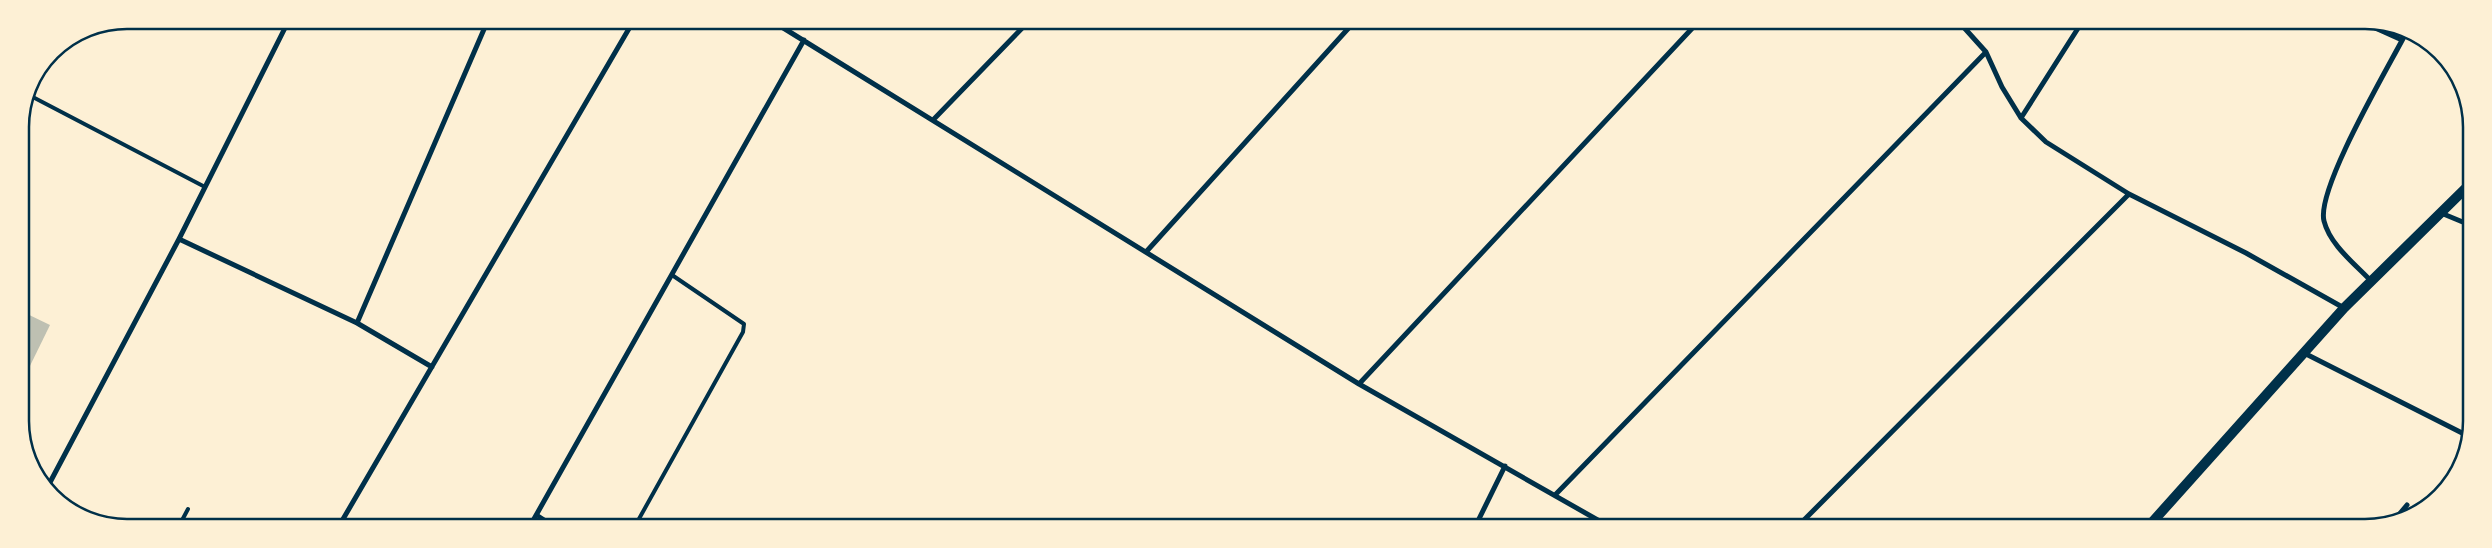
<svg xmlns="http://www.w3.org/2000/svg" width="2492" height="548" viewBox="0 0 2492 548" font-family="'Roboto Condensed',sans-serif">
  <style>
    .building { fill: #bec0b2 }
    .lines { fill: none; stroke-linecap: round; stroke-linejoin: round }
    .service { stroke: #003049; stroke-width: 4 }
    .minor { stroke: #003049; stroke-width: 5 }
    .secondary { stroke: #003049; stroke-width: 10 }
    .rim { fill: none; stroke: #003049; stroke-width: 2.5 }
  </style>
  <rect width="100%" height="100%" fill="#fdf0d5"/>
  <path class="building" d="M21,311L50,325L27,372L22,369Z"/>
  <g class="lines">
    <path class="service" d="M27,94L205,187
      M537,515L554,526
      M179,526L188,509
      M635,526L743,332L744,324L672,275"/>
    <path class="minor" d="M772,21L1359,384L1610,527
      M1959,22L1986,52L2002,87L2021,118L2046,142L2129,194L2246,253L2344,308
      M2362,22L2402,40
      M2021,118L2082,22
      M934,119L1029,21
      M2441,213L2470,225
      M179,239L357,323L432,367
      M1146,252L1355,21
      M2371,281C2355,264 2330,245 2324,221C2316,189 2388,68 2406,33
      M357,323L488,20
      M2304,353L2470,437
      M1359,384L1699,21
      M47,488L179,239L289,20
      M1556,494L1986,52
      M2397,517L2407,505
      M339,526L634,20
      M530,526L804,40
      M1475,527L1505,466
      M1797,527L2129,194"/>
    <path class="secondary" d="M2147,528L2344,308L2470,184"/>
  </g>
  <path d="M0 0H2492V548H0ZM127 29H2365A98 98 0 0 1 2463 127V421A98 98 0 0 1 2365 519H127A98 98 0 0 1 29 421V127A98 98 0 0 1 127 29Z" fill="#fdf0d5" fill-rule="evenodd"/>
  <path class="rim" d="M127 29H2365A98 98 0 0 1 2463 127V421A98 98 0 0 1 2365 519H127A98 98 0 0 1 29 421V127A98 98 0 0 1 127 29Z"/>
</svg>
